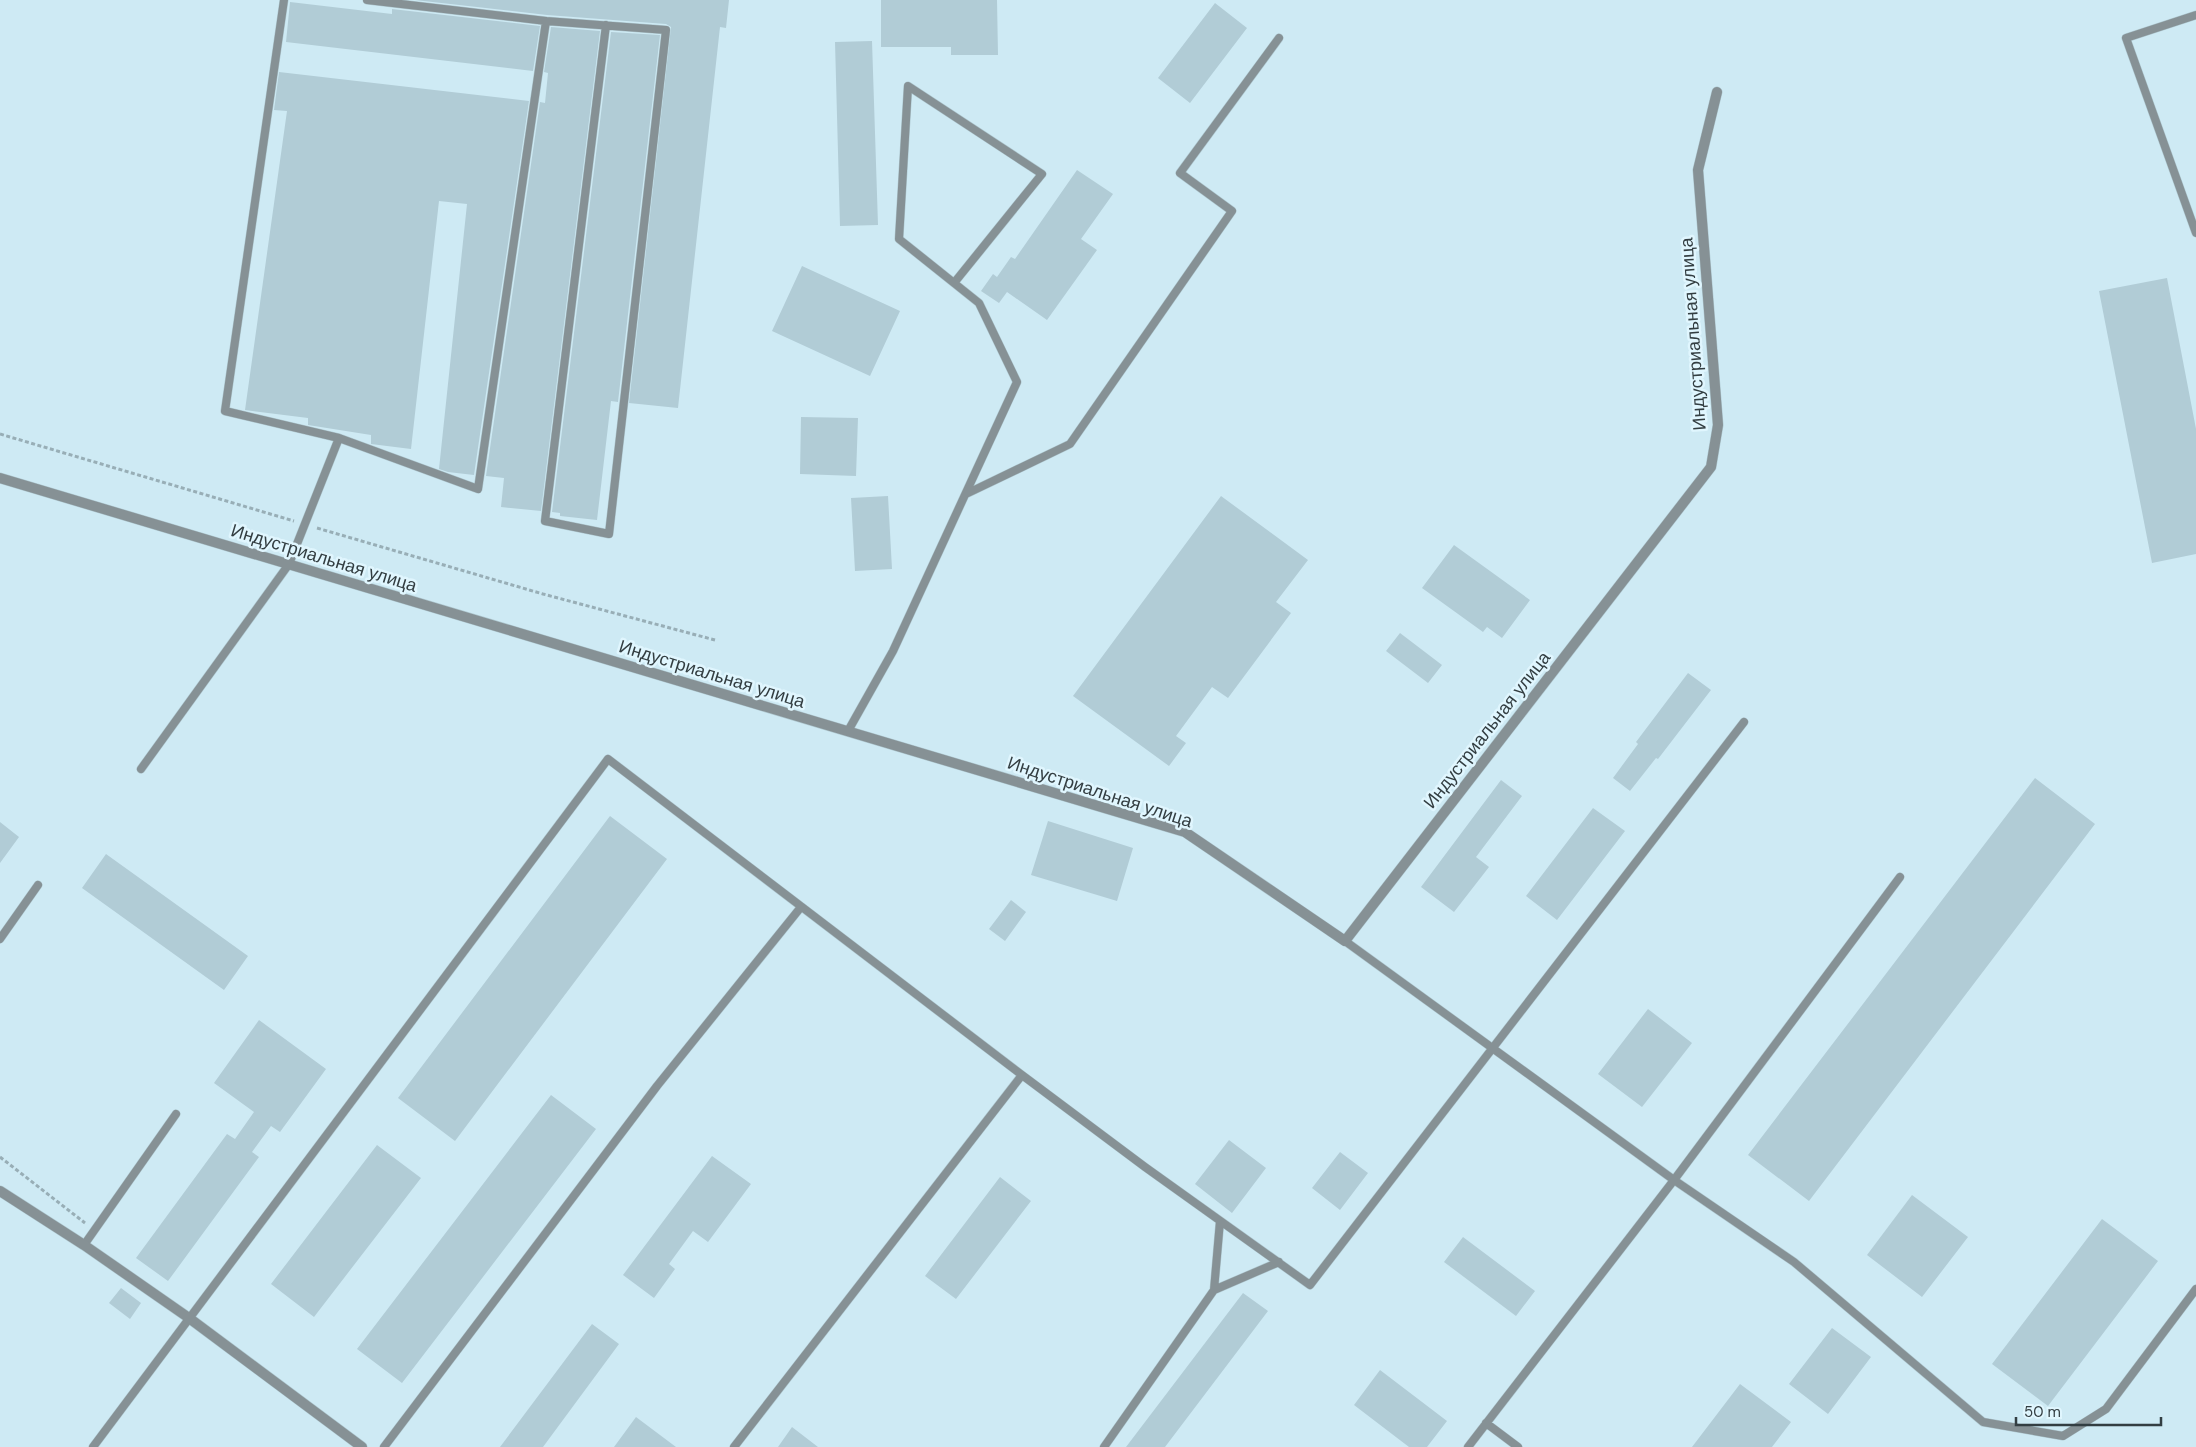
<svg xmlns="http://www.w3.org/2000/svg" width="2196" height="1447" viewBox="0 0 2196 1447" font-family="'DM Sans',sans-serif">
  <style>
    .building { fill: #b1ccd6 }
    .lines { fill: none; stroke-linecap: round; stroke-linejoin: round }
    .lane-casing { stroke: #afc8d0; stroke-width: 9 }
    .street-casing { stroke: #afc8d0; stroke-width: 11 }
    .path { stroke: #98aeb6; stroke-width: 3; stroke-dasharray: 4 2.5; stroke-linecap: butt }
    .lane { stroke: #869195; stroke-width: 8 }
    .street { stroke: #869195; stroke-width: 10 }
    .labels { text-anchor: middle; stroke-width: 5; stroke-linejoin: round; paint-order: stroke }
    .street-label { font-size: 18px; fill: #333e42; stroke: #e0f6fe }
  </style>
  <rect width="100%" height="100%" fill="#ceeaf4"/>
  <path class="building" d="M415,0H729L726,28L720,27L678,408L629,403L671,27L666,24L547,15Z
    M881,0H997L998,55H951V47H881Z
    M290,2L392,14V9L540,26L533,71L286,42Z
    M1215,3L1247,28L1190,103L1158,78Z
    M551,27L600,31L541,511L501,507L504,478L486,476L540,102L545,103L548,73L544,72Z
    M611,32L660,35L618,402L611,401L597,520L560,516V513L552,512Z
    M872,41L878,225L840,226L835,42Z
    M279,72L529,101L474,475L448,472L439,469L467,204L439,201L411,449L371,444V435L308,425V418L245,410L287,111L274,110Z
    M1077,170L1113,194L1081,239L1097,250L1047,320L1007,292L999,303L981,291L993,274L997,277L1011,257L1015,259Z
    M802,266L900,311L870,376L772,331Z
    M2167,278L2196,429V554L2152,563L2099,291Z
    M801,417L858,418L856,476L800,474Z
    M888,496L892,569L855,571L851,498Z
    M1221,496L1308,560L1276,602L1291,613L1228,698L1212,687L1176,736L1186,743L1169,766L1073,696Z
    M1454,545L1530,600L1502,638L1487,627L1483,632L1422,588Z
    M1400,633L1442,665L1428,683L1386,651Z
    M1688,673L1711,690L1658,759L1656,758L1630,791L1613,778L1638,744L1636,742Z
    M2035,778L2095,824L1809,1201L1748,1155Z
    M1501,780L1522,796L1476,857L1489,867L1454,912L1421,887Z
    M1593,808L1625,831L1557,920L1526,896Z
    M610,816L667,859L455,1141L398,1098Z
    M1048,821L1133,848L1117,901L1031,875Z
    M0,822L19,837L0,863Z
    M106,854L248,956L224,990L82,888Z
    M1011,900L1026,912L1005,941L989,929Z
    M1648,1009L1692,1043L1642,1107L1598,1074Z
    M259,1020L326,1069L280,1132L271,1126L252,1152L259,1157L168,1281L136,1258L227,1134L235,1139L254,1112L214,1083Z
    M551,1095L596,1129L402,1383L357,1349Z
    M1229,1140L1266,1168L1232,1213L1195,1184Z
    M377,1145L421,1178L314,1317L271,1284Z
    M1340,1152L1368,1173L1340,1210L1312,1188Z
    M712,1156L751,1184L708,1242L693,1231L669,1264L675,1269L654,1298L623,1275Z
    M1000,1177L1031,1201L956,1299L925,1276Z
    M1912,1195L1968,1237L1922,1297L1867,1255Z
    M2102,1219L2158,1261L2048,1406L1992,1364Z
    M1463,1237L1535,1291L1516,1316L1444,1262Z
    M121,1288L141,1303L130,1319L109,1303Z
    M1243,1293L1268,1311L1165,1447H1126Z
    M592,1324L619,1344L543,1447H500Z
    M1832,1328L1871,1357L1828,1414L1789,1384Z
    M1380,1370L1447,1421L1427,1447H1409L1354,1405Z
    M1740,1384L1791,1422L1772,1447H1692Z
    M636,1417L676,1447H614Z
    M792,1427L818,1447H778Z"/>
  <g class="lines">
    <g class="lane-casing">
      <path id="lane" d="M284,0L225,411L339,438L478,489L546,21L367,0
        M2196,15L2126,38L2196,233
        M546,21L666,30L609,534L545,521L606,25
        M966,494L1070,444L1232,211L1180,173L1279,38
        M848,731L893,651L1017,382L979,303L899,239L908,86L1042,174L954,283
        M141,769L289,564L339,438
        M0,939L38,885
        M1345,941L1674,1180L1794,1262L1983,1422L2063,1436L2106,1409L2196,1289
        M84,1245L176,1114
        M1214,1290L1220,1221
        M1486,1423L1518,1447
        M93,1447L608,759L1022,1075L1145,1167L1310,1285L1744,722
        M384,1447L657,1086L801,907
        M734,1447L1022,1075
        M1104,1447L1214,1290L1279,1262
        M1468,1447L1674,1180L1900,877"/>
    </g>
    <g class="street-casing">
      <path id="street" d="M0,478L1185,832L1345,941L1711,467L1718,425L1698,170L1717,92
        M0,1191L84,1245L189,1318L362,1447"/>
    </g>
    <path class="path" d="M0,434L294,521
      M317,528L543,594L715,640
      M0,1157L85,1223"/>
    <use href="#lane" class="lane"/>
    <use href="#street" class="street"/>
  </g>
  <g class="labels">
    <g class="street-label">
      <text transform="translate(1693 334) rotate(-94)" y="6">Индустриальная улица</text>
      <text transform="translate(324 558) rotate(17)" y="6">Индустриальная улица</text>
      <text transform="translate(712 674) rotate(17)" y="6">Индустриальная улица</text>
      <text transform="translate(1487 730) rotate(-52)" y="6">Индустриальная улица</text>
      <text transform="translate(1100 792) rotate(18)" y="6">Индустриальная улица</text>
    </g>
  </g>
  <path d="M2016 1417v8h145v-8" fill="none" stroke="#333e42" stroke-width="2.5"/>
  <text x="2024" y="1417" font-size="15" fill="#333e42" stroke="#e0f6fe" stroke-width="4" paint-order="stroke">50 m</text>
</svg>
